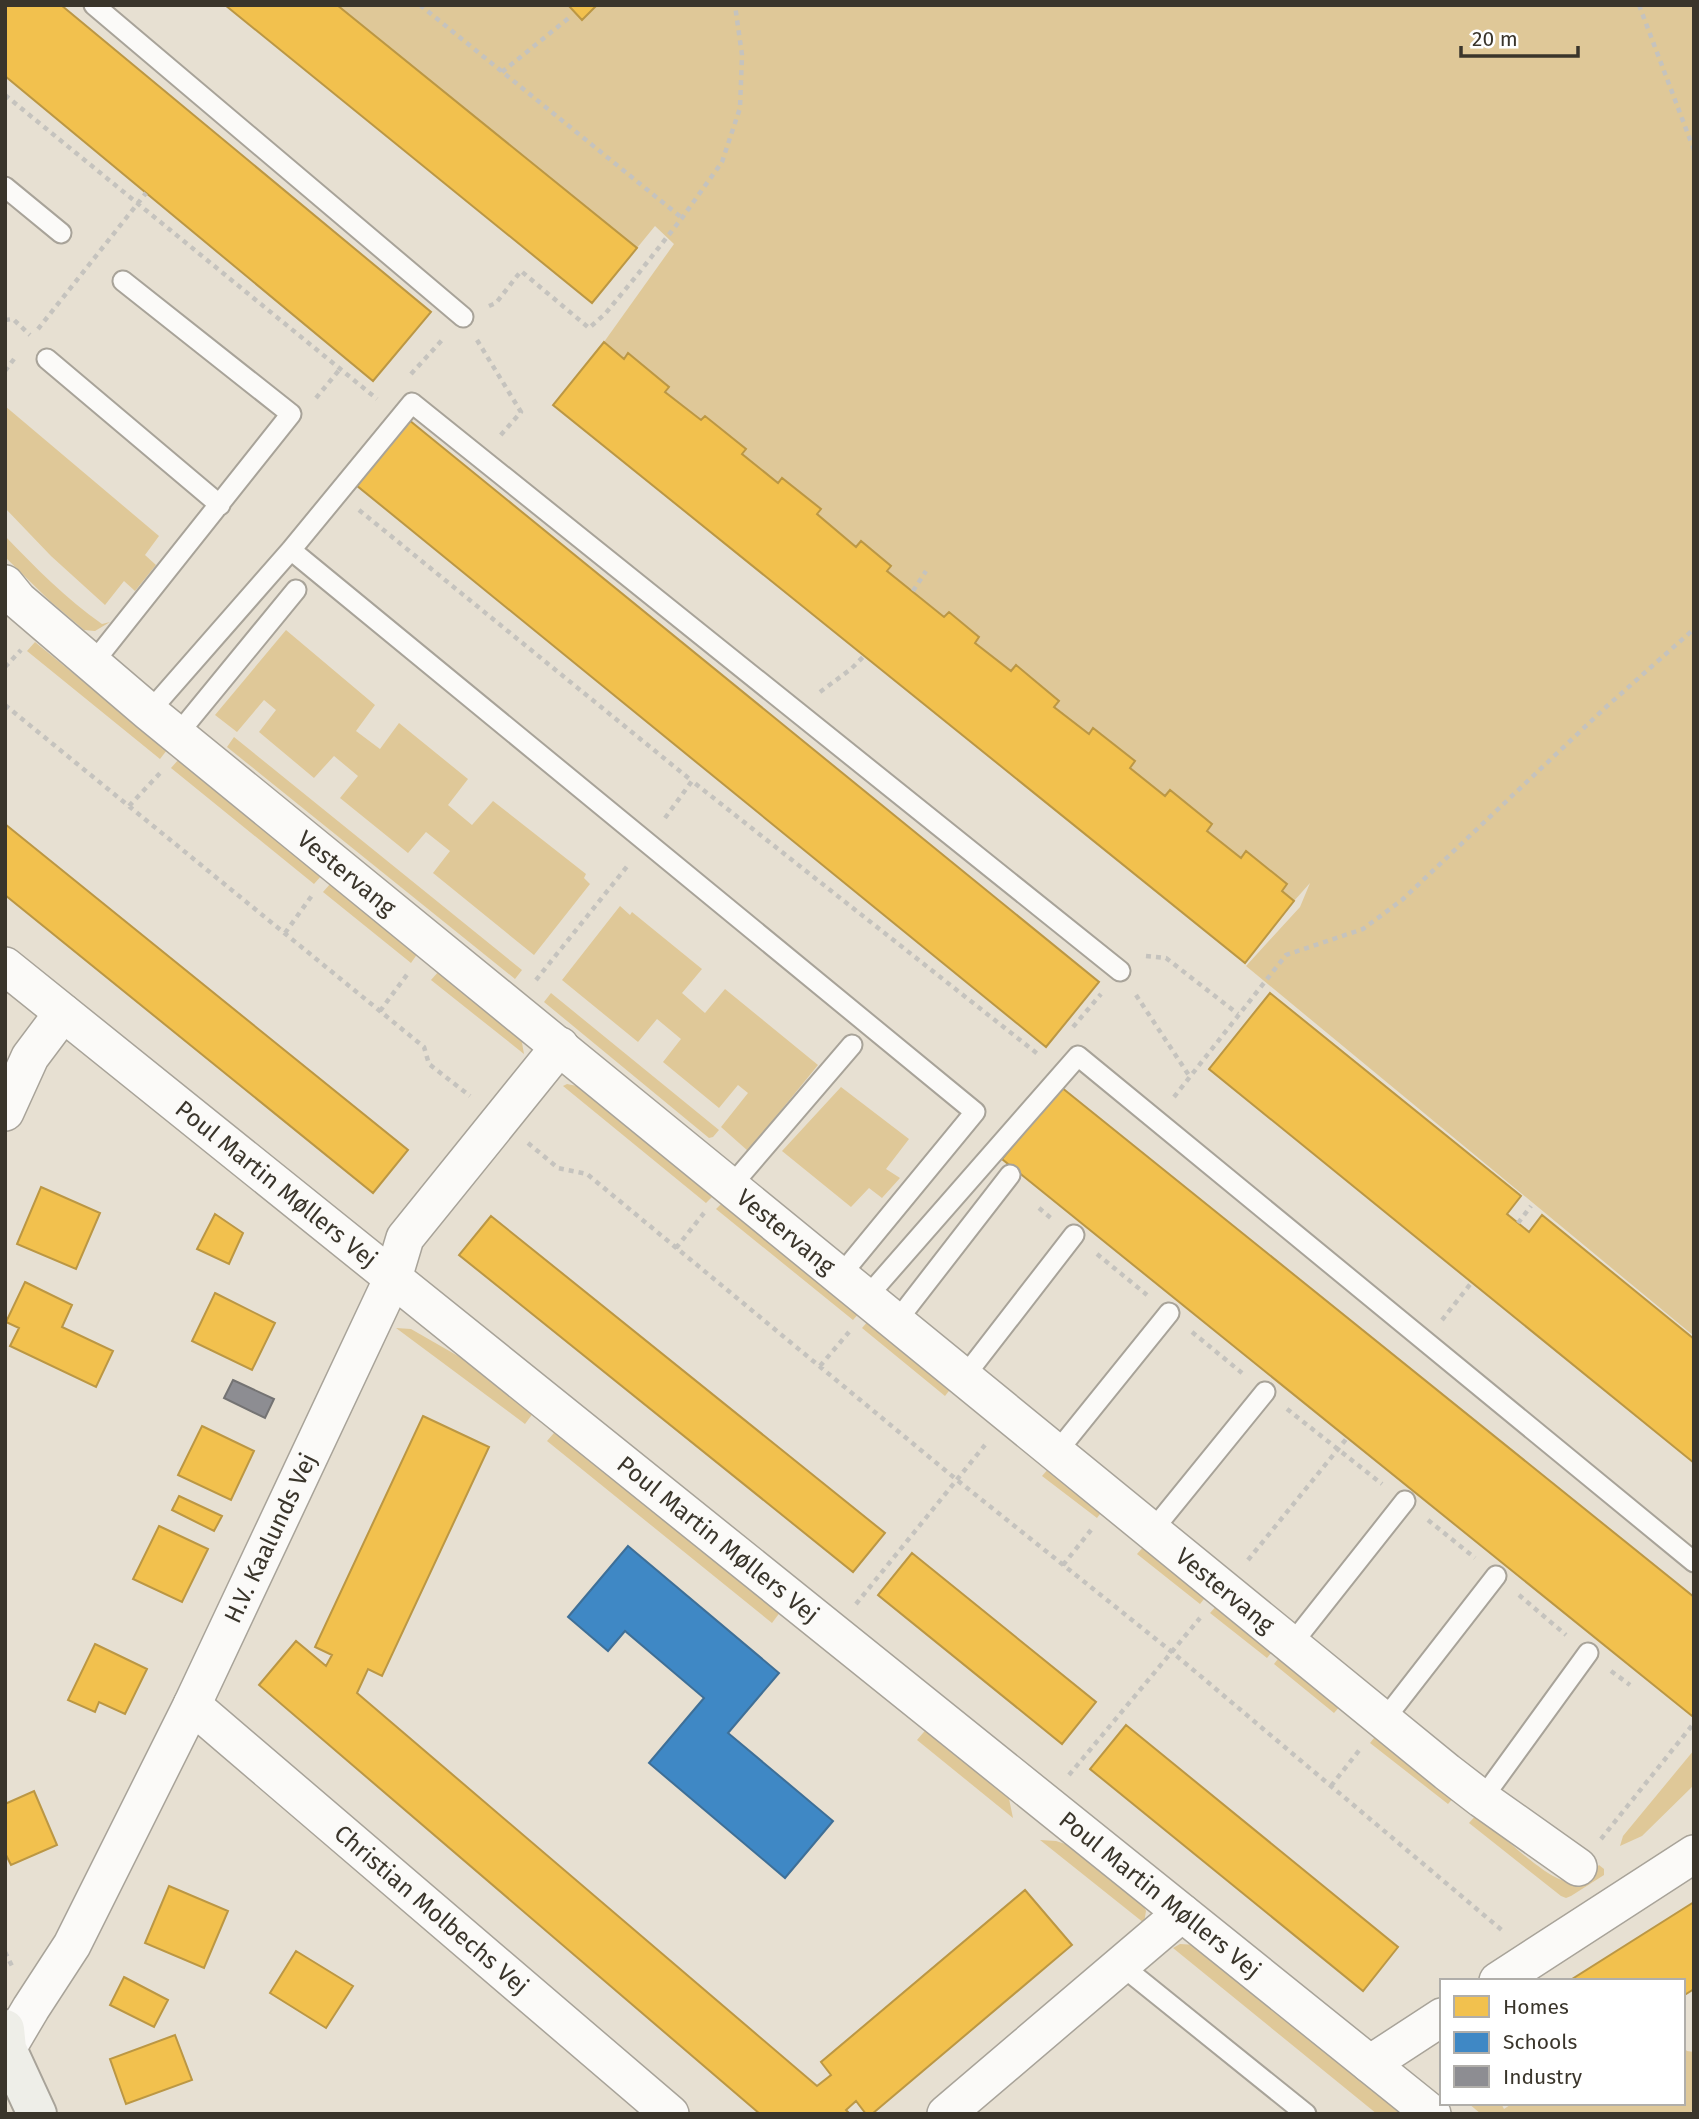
<svg xmlns="http://www.w3.org/2000/svg" width="1699" height="2119" viewBox="0 0 1699 2119" font-family="'Fira Sans',sans-serif">
  <style>
    .green { fill: #dfc898 }
    .homes { fill: #f2c14e; stroke: #bb9744; stroke-width: 2 }
    .schools { fill: #3f88c5; stroke: #3e6f97; stroke-width: 2 }
    .industry { fill: #8d8d92; stroke: #747373; stroke-width: 2 }
    .lines { fill: none; stroke-linecap: round; stroke-linejoin: round }
    .lane-casing { stroke: #a8a399; stroke-width: 23 }
    .street-casing { stroke: #a8a399; stroke-width: 40 }
    .secondary-casing { stroke: #a8a399; stroke-width: 42 }
    .path { stroke: #c5c3be; stroke-width: 4.5; stroke-dasharray: 5 5; stroke-linecap: butt }
    .lane { stroke: #fbfaf8; stroke-width: 19 }
    .street { stroke: #fbfaf8; stroke-width: 37 }
    .secondary { stroke: #eeeee8; stroke-width: 38 }
    .labels { text-anchor: middle; stroke-width: 7; stroke-linejoin: round; paint-order: stroke }
    .street-label { font-size: 24px; fill: #3a352b; stroke: #fff }
  </style>
  <rect width="100%" height="100%" fill="#e7e0d2"/>
  <path class="green" d="M337,5H1694V1336L1246,966L1300,907L1310,883L1294,901L1282,891L1287,884L1246,852L1241,858L1207,831L1212,824L1170,790L1165,796L1130,768L1134,761L1093,729L1089,734L1054,707L1016,666L1011,671L975,643L979,636L949,612L944,617L887,571L891,566L861,541L856,547L817,514L821,509L782,478L778,483L742,454L746,449L705,416L701,420L665,392L669,387L628,354L624,359L604,342L674,244L655,226L637,248Z
    M5,406L159,536L145,555L156,565L135,591L124,581L105,605L51,556L5,508Z
    M5,536C35,567 66,599 102,624L110,622L95,631L84,630L50,601L5,557Z
    M286,630L375,705L356,731L380,749L399,723L468,779L448,805L472,825L493,801L586,874L584,878L590,884L534,955L433,873L450,851L426,832L408,853L340,798L358,776L334,756L314,778L259,732L276,710L264,700L237,732L215,715Z
    M35,642L167,750L160,759L27,651Z
    M234,737L522,970L515,979L227,747Z
    M179,759L322,875L314,884L171,768Z
    M331,883L418,953L411,963L323,892Z
    M620,906L630,915L632,912L702,969L682,993L705,1013L725,989L818,1065L748,1151L721,1127L748,1093L738,1085L719,1108L663,1062L681,1039L657,1019L638,1042L562,980Z
    M439,971L521,1037L524,1054L431,980Z
    M551,993L719,1130L713,1137L709,1138L544,1002Z
    M567,1084L582,1087L714,1195L706,1203L563,1086Z
    M841,1087L909,1139L886,1169L900,1178L882,1198L869,1188L851,1207L782,1151Z
    M723,1202L860,1312L853,1320L716,1209Z
    M869,1320L952,1387L945,1396L862,1328Z
    M396,1328L411,1329L465,1360L522,1396L537,1408L525,1424Z
    M560,1426L784,1607L772,1623L547,1441Z
    M1050,1467L1103,1510L1097,1518L1042,1476Z
    M1146,1544L1208,1594L1200,1604L1137,1554Z
    M1219,1603L1275,1648L1267,1658L1210,1613Z
    M1281,1655L1342,1704L1334,1713L1274,1664Z
    M929,1726L1007,1789L1013,1818L917,1740Z
    M1378,1733L1455,1796L1448,1804L1370,1743Z
    M1694,1750V1785L1642,1836L1620,1846L1623,1836Z
    M1477,1814C1495,1829 1545,1878 1566,1881C1580,1883 1590,1874 1599,1865L1604,1869V1875L1571,1896L1566,1898L1561,1896L1469,1823Z
    M1040,1840L1056,1841L1078,1848L1141,1899L1146,1911L1144,1923Z
    M1180,1944L1196,1945L1401,2111L1399,2114H1377L1173,1948Z
    M1683,2047L1687,2051L1694,2052V2110L1688,2114H1481L1468,2103H1501L1504,2109L1513,2103H1683Z"/>
  <path class="homes" d="M5,5H61L431,312L373,381L5,76Z
    M225,5H337L637,248L592,303Z
    M568,5H597L582,20Z
    M604,342L624,359L628,353L669,387L665,392L701,420L705,416L746,449L742,454L778,483L782,478L821,509L817,514L856,547L861,541L891,566L887,571L944,617L949,612L979,637L975,643L1011,671L1016,665L1059,701L1054,707L1089,734L1093,728L1135,761L1130,768L1165,796L1170,790L1212,824L1207,831L1241,858L1246,851L1287,884L1282,891L1294,901L1245,963L553,405Z
    M409,420L1099,982L1046,1047L356,485Z
    M5,824L408,1150L373,1193L5,895Z
    M1270,993L1521,1196L1507,1214L1529,1232L1542,1215L1694,1339V1463L1209,1069Z
    M1061,1087L1694,1597V1714L1692,1716L1002,1159Z
    M41,1187L100,1213L76,1269L17,1244Z
    M215,1214L243,1233L229,1264L197,1249Z
    M491,1216L885,1533L853,1572L459,1255Z
    M25,1282L72,1305L62,1327L113,1351L96,1387L10,1346L19,1328L6,1322Z
    M215,1293L275,1323L252,1370L192,1341Z
    M423,1416L489,1447L382,1676L368,1669L357,1693L817,2086L831,2075L821,2062L1025,1890L1072,1945L872,2114H866L856,2101L846,2110L850,2114H760L259,1685L296,1641L326,1666L332,1655L315,1647Z
    M202,1426L254,1451L231,1500L178,1475Z
    M179,1496L222,1516L214,1531L172,1510Z
    M159,1526L208,1549L182,1602L133,1579Z
    M912,1553L1096,1702L1062,1744L878,1595Z
    M95,1644L147,1669L125,1714L99,1702L95,1712L68,1700Z
    M1126,1725L1398,1947L1363,1991L1090,1769Z
    M34,1791L57,1845L11,1865L5,1853V1804Z
    M169,1886L228,1911L204,1968L145,1943Z
    M1694,1902V1989L1683,1996V1981H1569Z
    M296,1951L353,1986L326,2028L270,1993Z
    M124,1977L168,2000L154,2027L110,2005Z
    M175,2035L192,2080L126,2104L110,2059Z"/>
  <path class="schools" d="M628,1546L779,1673L728,1733L833,1821L785,1878L649,1763L704,1698L625,1631L608,1651L568,1617Z"/>
  <path class="industry" d="M233,1380L274,1399L265,1418L224,1398Z"/>
  <g class="lines">
    <g class="lane-casing">
      <path id="lane" d="M94,5L463,317
        M5,187L61,233
        M47,359L220,505
        M291,550L975,1112L840,1276
        M93,663L291,414L123,281
        M149,712L291,550L412,403L1120,971
        M177,735L296,590
        M731,1186L852,1045
        M866,1298L1078,1056L1694,1562
        M896,1322L1010,1175
        M964,1377L1074,1235
        M1056,1453L1169,1313
        M1152,1531L1265,1392
        M1291,1645L1405,1501
        M1384,1720L1496,1576
        M1482,1799L1588,1653
        M1121,1965L1306,2114"/>
    </g>
    <g class="street-casing">
      <g id="street">
        <path id="s1" d="M5,584L18,600L149,712L1447,1772L1482,1799L1578,1867"/>
        <path id="s2" d="M5,966L1432,2114"/>
        <path d="M5,1112L30,1057L63,1013"/>
        <path id="s3" d="M192,1705L670,2114"/>
        <path d="M1498,1981L1694,1854"/>
        <path id="s4" d="M5,2052L31,2008L72,1945L192,1705L393,1278L405,1238L560,1046"/>
        <path d="M1370,2064L1442,2017"/>
        <path d="M946,2114L1182,1913"/>
      </g>
    </g>
    <g class="secondary-casing">
      <path id="secondary" d="M5,2029L7,2049L37,2114"/>
    </g>
    <path class="path" d="M420,5L682,218
      M1639,5L1694,150
      M502,72L570,17
      M5,95L377,399
      M489,306L496,303L521,271L589,328L605,314L638,274L682,218L722,162L740,108L742,55L735,5
      M5,320L13,319L30,335
      M38,329L146,193
      M477,340L521,412L499,437
      M5,371L17,355
      M411,374L443,339
      M316,398L340,369
      M359,510L692,781
      M913,591L926,571
      M5,667L21,650
      M820,692L851,669L863,657
      M5,705L424,1047L429,1064L470,1096
      M129,806L162,771
      M665,818L692,781L1039,1055
      M285,933L313,894
      M1146,956L1166,958L1238,1014
      M536,980L629,864
      M1136,995L1190,1077
      M380,1011L409,972
      M1073,1027L1101,994
      M1174,1097L1286,955L1363,929L1402,900L1606,707L1694,629
      M528,1143L558,1168L587,1174L957,1480L1172,1652L1504,1932
      M1039,1208L1052,1219
      M1518,1223L1531,1206
      M676,1248L704,1213
      M1097,1254L1147,1295
      M1442,1320L1472,1282
      M1192,1332L1242,1373
      M820,1366L849,1332
      M1287,1409L1382,1484
      M1428,1520L1475,1558
      M1248,1560L1347,1438
      M1063,1565L1091,1530
      M1519,1595L1566,1635
      M856,1604L985,1445
      M1611,1671L1630,1685
      M1069,1775L1200,1618
      M1331,1786L1361,1748
      M1601,1839L1694,1723
      M5,1952L12,1966"/>
    <use href="#lane" class="lane"/>
    <use href="#street" class="street"/>
    <use href="#secondary" class="secondary"/>
  </g>
  <g class="labels">
    <g class="street-label">
      <text dy="8" stroke="none"><textPath href="#s1" startOffset="448">Vestervang</textPath></text>
      <text dy="8" stroke="none"><textPath href="#s2" startOffset="348">Poul Martin Møllers Vej</textPath></text>
      <text dy="8" stroke="none"><textPath href="#s1" startOffset="1015">Vestervang</textPath></text>
      <text dy="8" stroke="none"><textPath href="#s4" startOffset="579">H.V. Kaalunds Vej</textPath></text>
      <text dy="8" stroke="none"><textPath href="#s2" startOffset="915">Poul Martin Møllers Vej</textPath></text>
      <text dy="8" stroke="none"><textPath href="#s1" startOffset="1582">Vestervang</textPath></text>
      <text dy="8" stroke="none"><textPath href="#s2" startOffset="1482">Poul Martin Møllers Vej</textPath></text>
      <text dy="8" stroke="none"><textPath href="#s3" startOffset="315">Christian Molbechs Vej</textPath></text>
    </g>
  </g>
  <rect width="1699" height="2119" fill="none" stroke="#3a352b" stroke-width="14"/>
  <rect x="1440" y="1979" width="245" height="126" fill="#ffffff" stroke="#b0aeaa" stroke-width="2"/>
  <rect x="1454" y="1996" width="35" height="21" fill="#f2c14e" stroke="#b0aeaa" stroke-width="2"/>
  <text x="1503" y="2014" font-size="21" fill="#3a352b">Homes</text>
  <rect x="1454" y="2032" width="35" height="21" fill="#3f88c5" stroke="#b0aeaa" stroke-width="2"/>
  <text x="1503" y="2049" font-size="21" fill="#3a352b">Schools</text>
  <rect x="1454" y="2066" width="35" height="21" fill="#8d8d92" stroke="#b0aeaa" stroke-width="2"/>
  <text x="1503" y="2084" font-size="21" fill="#3a352b">Industry</text>
  <path d="M1461 46v10h117v-10" fill="none" stroke="#3a352b" stroke-width="3.5"/>
  <text x="1472" y="46" font-size="21" fill="#3a352b" stroke="#ffffff" stroke-width="5" paint-order="stroke">20 m</text>
</svg>
